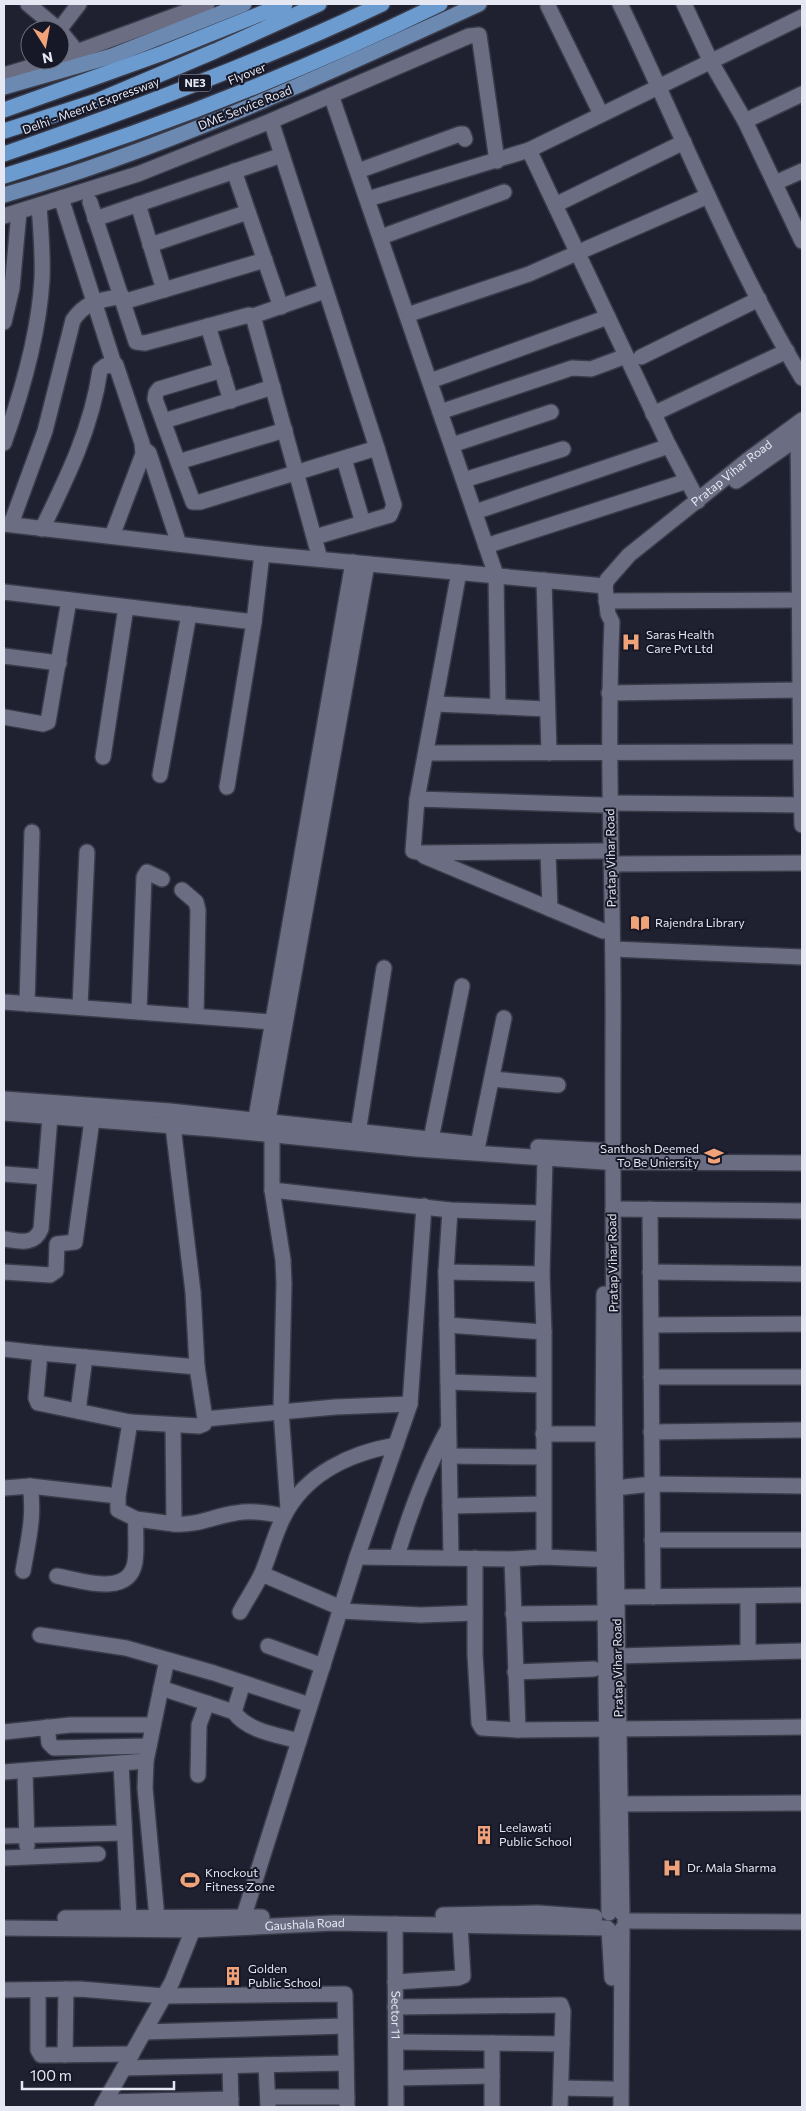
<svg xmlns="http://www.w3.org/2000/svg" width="806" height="2111" viewBox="0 0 806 2111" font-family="Commissioner,sans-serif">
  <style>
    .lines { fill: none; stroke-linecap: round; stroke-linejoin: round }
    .minor-casing { stroke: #393b49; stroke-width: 18 }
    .major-casing { stroke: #393b49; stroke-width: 18 }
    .highway-casing { stroke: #393b49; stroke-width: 18 }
    .minor { stroke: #6b6e82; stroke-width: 15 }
    .major { stroke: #6c89b1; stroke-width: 15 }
    .highway { stroke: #6c9bd0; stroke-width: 15 }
    .labels { text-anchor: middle; stroke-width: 4; stroke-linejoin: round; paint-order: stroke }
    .shield { fill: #161827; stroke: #a7a9b5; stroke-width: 1 }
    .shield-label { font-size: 11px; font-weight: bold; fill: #e5e7f2 }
    .street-label { font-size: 12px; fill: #e5e7f2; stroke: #161827 }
    .poi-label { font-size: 12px; fill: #e5e7f2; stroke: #161827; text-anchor: start }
  </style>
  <rect width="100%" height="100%" fill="#1f2131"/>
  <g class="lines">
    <g class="minor-casing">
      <g id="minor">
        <path d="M28,4L59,30"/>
        <path d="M620,4C680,129 731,259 802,378"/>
        <path d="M684,4L711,62L745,121L802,241"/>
        <path d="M548,6L601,114"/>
        <path d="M59,30L79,4"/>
        <path d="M60,31L78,53"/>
        <path d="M60,58L207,4"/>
        <path d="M4,75L54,60"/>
        <path d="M331,95L496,575L498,707"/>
        <path d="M271,121L377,448L200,502H193L178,462L285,430"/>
        <path d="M745,121L802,94"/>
        <path d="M529,150L667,442L698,501"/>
        <path d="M234,171L281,307"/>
        <path d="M358,171L460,134H463L465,139"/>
        <path d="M775,183L802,171"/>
        <path d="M61,198L114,364"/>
        <path d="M368,199L529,150L802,17"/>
        <path d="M90,202L136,342L145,343L249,315L253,316L320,559"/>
        <path d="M138,204L164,290"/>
        <path d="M555,205L684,142"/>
        <path d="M4,216L138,174L271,121L469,36L479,35L497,161"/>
        <path d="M95,219L282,155"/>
        <path d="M381,237L504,192"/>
        <path d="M150,245L248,212"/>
        <path d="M586,249L708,196"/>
        <path d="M123,302L265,260"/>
        <path d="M407,315L529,274L577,253"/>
        <path d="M253,316L325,291"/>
        <path d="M4,322L12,288L19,212"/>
        <path d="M208,326L231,401"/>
        <path d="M641,357L759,299"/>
        <path d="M430,381L608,317"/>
        <path d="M440,412L572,368L591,369L626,356"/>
        <path d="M653,414L787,351"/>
        <path d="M164,421L273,387"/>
        <path d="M792,429L798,439C800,568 799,696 802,825"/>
        <path d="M4,443C22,392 39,334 42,279C43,255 41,230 39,206"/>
        <path d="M452,445L551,412"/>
        <path d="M143,448L149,453L179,544"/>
        <path d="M344,459L363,523"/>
        <path d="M178,462L155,399L156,393L159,389L222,370"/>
        <path d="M464,480L563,449"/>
        <path d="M736,481L802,435"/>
        <path d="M475,512L669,446"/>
        <path d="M4,524L262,554L605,586"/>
        <path d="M11,524L45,431L73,320C87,300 99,301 122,296"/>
        <path d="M42,529C67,478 92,427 100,370L105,366L116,365L142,443L143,454L112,536"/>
        <path d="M315,537L390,515L394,505L377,448"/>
        <path d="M486,546L687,481"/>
        <path d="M459,572L417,799L413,851L421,853L603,851"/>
        <path d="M544,580L549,753"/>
        <path d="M4,592L254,622L262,554"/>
        <path d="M606,601L801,600"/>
        <path d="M4,656L59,663"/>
        <path d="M609,693L799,690"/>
        <path d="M435,704L547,709"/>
        <path d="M4,717L43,724L48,722L69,600"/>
        <path d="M426,753L800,752"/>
        <path d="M103,757L126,607"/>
        <path d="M160,775L189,614"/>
        <path d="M227,787L254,622"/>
        <path d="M417,799L602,805"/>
        <path d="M610,803L802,805"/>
        <path d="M548,852L550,909"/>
        <path d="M424,856L603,931"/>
        <path d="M611,864L802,863"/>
        <path d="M182,890L196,902L198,910L196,1015"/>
        <path d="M613,949L802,957"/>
        <path d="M4,1002L272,1022"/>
        <path d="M27,1004L32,832"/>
        <path d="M80,1006L87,852"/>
        <path d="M139,1012L144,877L147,872L162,879"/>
        <path d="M492,1079L558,1085"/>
        <path d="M4,1099L170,1111L475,1144"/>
        <path d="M4,1113L213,1129L416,1149L604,1162L802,1163"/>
        <path d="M254,1129L353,562"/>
        <path d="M266,1131L367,564"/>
        <path d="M358,1133L384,968"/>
        <path d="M272,1135V1190L283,1260L284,1284L281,1411L288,1508"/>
        <path d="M431,1139L462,986"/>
        <path d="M478,1144L504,1018"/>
        <path d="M538,1147L613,1151"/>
        <path d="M4,1174L44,1177"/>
        <path d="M272,1190L450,1210L542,1213"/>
        <path d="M424,1206L410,1404L357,1557L512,1559L544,1557L615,1560"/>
        <path d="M613,1209L802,1211"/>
        <path d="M650,1209L653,1597"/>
        <path d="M450,1210L446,1272L451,1557"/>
        <path d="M4,1239C19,1241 34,1246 41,1229L50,1117"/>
        <path d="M4,1272L50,1275L56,1271L57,1244L75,1242L93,1113"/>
        <path d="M446,1272L542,1274"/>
        <path d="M650,1272L802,1274"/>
        <path d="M604,1294L603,1446L609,1913"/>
        <path d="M447,1325L544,1332"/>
        <path d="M651,1325L802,1324"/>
        <path d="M4,1349L40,1353L36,1398L38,1403L130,1422L199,1426L204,1424L205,1419L335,1407L410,1404"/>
        <path d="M40,1353L197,1367L193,1292L172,1118"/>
        <path d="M197,1367L205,1419"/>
        <path d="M651,1377H802"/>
        <path d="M448,1382L543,1385"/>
        <path d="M78,1411L85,1357"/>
        <path d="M130,1422L118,1496V1510L136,1519L174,1524L173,1426"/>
        <path d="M651,1432L802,1430"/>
        <path d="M543,1434H603"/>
        <path d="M449,1456L543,1457"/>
        <path d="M4,1488L30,1486L118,1496"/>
        <path d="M615,1488L652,1484L802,1486"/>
        <path d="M450,1506L543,1504"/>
        <path d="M174,1524C197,1526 214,1516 236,1513C252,1510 268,1513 284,1516"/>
        <path d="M652,1540H802"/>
        <path d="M397,1556C410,1512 426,1469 448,1429"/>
        <path d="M544,1557V1332L542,1274L545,1158"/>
        <path d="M475,1558V1654L479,1723L482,1728L518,1730L802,1727"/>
        <path d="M512,1559L518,1730"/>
        <path d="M23,1571C28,1542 35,1515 30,1486"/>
        <path d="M262,1574L341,1608"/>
        <path d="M57,1576C80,1580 129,1598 135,1562C137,1548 135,1533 136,1519"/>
        <path d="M617,1597L802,1595"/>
        <path d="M340,1611L421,1615L475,1613"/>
        <path d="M240,1612C247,1599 256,1586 262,1573C270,1554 275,1533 284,1516C306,1473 351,1453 396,1445"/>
        <path d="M513,1614L596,1613"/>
        <path d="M40,1635L126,1648L214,1673L310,1705"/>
        <path d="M268,1646L323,1666"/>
        <path d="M748,1652V1596"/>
        <path d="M618,1656L802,1651"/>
        <path d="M515,1672L594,1669"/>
        <path d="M161,1688L167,1660"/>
        <path d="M234,1712L243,1683"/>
        <path d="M47,1727L49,1743L54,1748L149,1746"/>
        <path d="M4,1732L70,1725H152"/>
        <path d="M121,1763L129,1918"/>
        <path d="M25,1771L27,1846"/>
        <path d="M4,1772L146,1761"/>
        <path d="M198,1775L199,1725L207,1703"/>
        <path d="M620,1804L802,1803"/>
        <path d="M4,1836L124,1833"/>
        <path d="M4,1858L98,1854"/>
        <path id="s1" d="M622,1913C617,1619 612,1325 613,1031C614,895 606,759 612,622L608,614L605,586L607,580L629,555L749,459L802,420"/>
        <path d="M443,1915L538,1913L595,1917"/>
        <path d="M65,1918L262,1917"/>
        <path d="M157,1918L145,1788L146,1761L161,1688L234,1712C247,1731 277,1735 299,1741"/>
        <path d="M625,1921L802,1922"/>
        <path id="s2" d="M395,1924L396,2107"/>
        <path d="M241,1925L357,1557"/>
        <path id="s3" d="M4,1928L193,1930L334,1923L607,1928"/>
        <path d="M609,1930L612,1978"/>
        <path d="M395,1982L458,1978L463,1976L460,1925"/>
        <path d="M4,1990L80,1989L164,1996L345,1994L347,2107"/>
        <path d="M38,1990V2050L41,2055L132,2054"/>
        <path d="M395,2007L561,2005L563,2011L560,2107"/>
        <path d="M144,2032L345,2026"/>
        <path d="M398,2042L562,2044"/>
        <path d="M65,2055L66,1989"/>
        <path d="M266,2065L268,2106"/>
        <path d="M230,2066L231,2107"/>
        <path d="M124,2068L346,2063"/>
        <path d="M396,2078L492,2076"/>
        <path d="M561,2088L612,2089"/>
        <path d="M268,2097H347"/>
        <path d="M105,2102L231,2099"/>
        <path d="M102,2107L172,1982L196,1922"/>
        <path d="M492,2107V2043"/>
        <path d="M621,2107L622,1929"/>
      </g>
    </g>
    <g class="major-casing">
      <path id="major" d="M4,87L112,56L244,4
        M4,195C168,148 324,75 479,4"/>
    </g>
    <g class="highway-casing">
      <path id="highway" d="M4,110L163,53L285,4
        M4,131L97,101L215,51L319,4
        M4,154C132,110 260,62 382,4
        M4,176C153,130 299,73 440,4"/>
    </g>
    <use href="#minor" class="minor"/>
    <use href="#major" class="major"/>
    <use href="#highway" class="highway"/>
  </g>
  <defs>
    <g id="hospital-bare" transform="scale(1.5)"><path d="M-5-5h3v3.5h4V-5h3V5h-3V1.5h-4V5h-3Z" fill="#f0a279" stroke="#161827" stroke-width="2.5" paint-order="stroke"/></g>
    <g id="library-bare" transform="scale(1.5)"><path d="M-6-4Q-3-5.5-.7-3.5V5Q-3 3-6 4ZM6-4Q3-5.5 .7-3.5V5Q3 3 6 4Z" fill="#f0a279" stroke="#161827" stroke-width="2.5" paint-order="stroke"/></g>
    <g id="university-bare" transform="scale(1.5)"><path d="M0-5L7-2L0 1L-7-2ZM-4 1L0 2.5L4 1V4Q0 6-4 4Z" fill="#f0a279" stroke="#161827" stroke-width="2.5" paint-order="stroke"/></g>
    <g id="building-bare" transform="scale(1.5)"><path d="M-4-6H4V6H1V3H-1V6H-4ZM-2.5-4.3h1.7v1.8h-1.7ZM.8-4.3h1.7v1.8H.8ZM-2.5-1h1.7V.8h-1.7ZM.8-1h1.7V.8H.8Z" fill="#f0a279" stroke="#161827" stroke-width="2.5" paint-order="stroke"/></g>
    <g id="stadium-bare" transform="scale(1.5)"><path d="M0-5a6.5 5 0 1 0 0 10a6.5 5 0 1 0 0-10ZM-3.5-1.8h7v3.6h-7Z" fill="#f0a279" stroke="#161827" stroke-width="2.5" paint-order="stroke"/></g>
  </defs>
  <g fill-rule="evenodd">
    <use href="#hospital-bare" x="631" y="642"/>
    <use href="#library-bare" x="640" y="923"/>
    <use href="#university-bare" x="714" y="1156"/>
    <use href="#building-bare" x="484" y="1835"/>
    <use href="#hospital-bare" x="672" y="1868"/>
    <use href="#stadium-bare" x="190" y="1880"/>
    <use href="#building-bare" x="233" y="1976"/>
  </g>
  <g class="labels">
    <rect class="shield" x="179" y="74.5" width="32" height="17" rx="4"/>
    <g class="shield-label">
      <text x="195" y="87">NE3</text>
    </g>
    <g class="street-label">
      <text transform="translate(247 74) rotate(-22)" y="4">Flyover</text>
      <text transform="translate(91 106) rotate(-20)" y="4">Delhi - Meerut Expressway</text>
      <text transform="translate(245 108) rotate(-22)" y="4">DME Service Road</text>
      <text dy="4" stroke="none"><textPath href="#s1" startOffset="1499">Pratap Vihar Road</textPath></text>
      <text transform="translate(611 858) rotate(-91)" y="4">Pratap Vihar Road</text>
      <text transform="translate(613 1263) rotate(-91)" y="4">Pratap Vihar Road</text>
      <text transform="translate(618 1668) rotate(-91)" y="4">Pratap Vihar Road</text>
      <text dy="4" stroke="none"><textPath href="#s3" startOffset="301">Gaushala Road</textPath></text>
      <text dy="4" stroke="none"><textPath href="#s2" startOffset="91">Sector 11</textPath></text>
    </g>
    <g class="poi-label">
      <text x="646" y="639">Saras Health<tspan x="646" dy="14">Care Pvt Ltd</tspan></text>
      <text x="655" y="927">Rajendra Library</text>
      <text x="699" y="1153" text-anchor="end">Santhosh Deemed<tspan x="699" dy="14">To Be Uniersity</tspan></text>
      <text x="499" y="1832">Leelawati<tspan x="499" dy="14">Public School</tspan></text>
      <text x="687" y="1872">Dr. Mala Sharma</text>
      <text x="205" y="1877">Knockout<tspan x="205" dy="14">Fitness Zone</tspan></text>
      <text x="248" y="1973">Golden<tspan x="248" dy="14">Public School</tspan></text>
    </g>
  </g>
  <rect width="806" height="2111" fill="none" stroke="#e5e7f2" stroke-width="10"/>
  <g transform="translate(45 45) rotate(169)"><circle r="24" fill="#161827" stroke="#696b78"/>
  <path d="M0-4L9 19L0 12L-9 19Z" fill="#f0a279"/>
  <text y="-8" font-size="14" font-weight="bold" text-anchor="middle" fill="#e5e7f2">N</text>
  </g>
  <path d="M22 2081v8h152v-8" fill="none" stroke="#e5e7f2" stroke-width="2.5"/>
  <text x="30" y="2081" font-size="15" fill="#e5e7f2" stroke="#161827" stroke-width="4" paint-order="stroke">100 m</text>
</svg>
